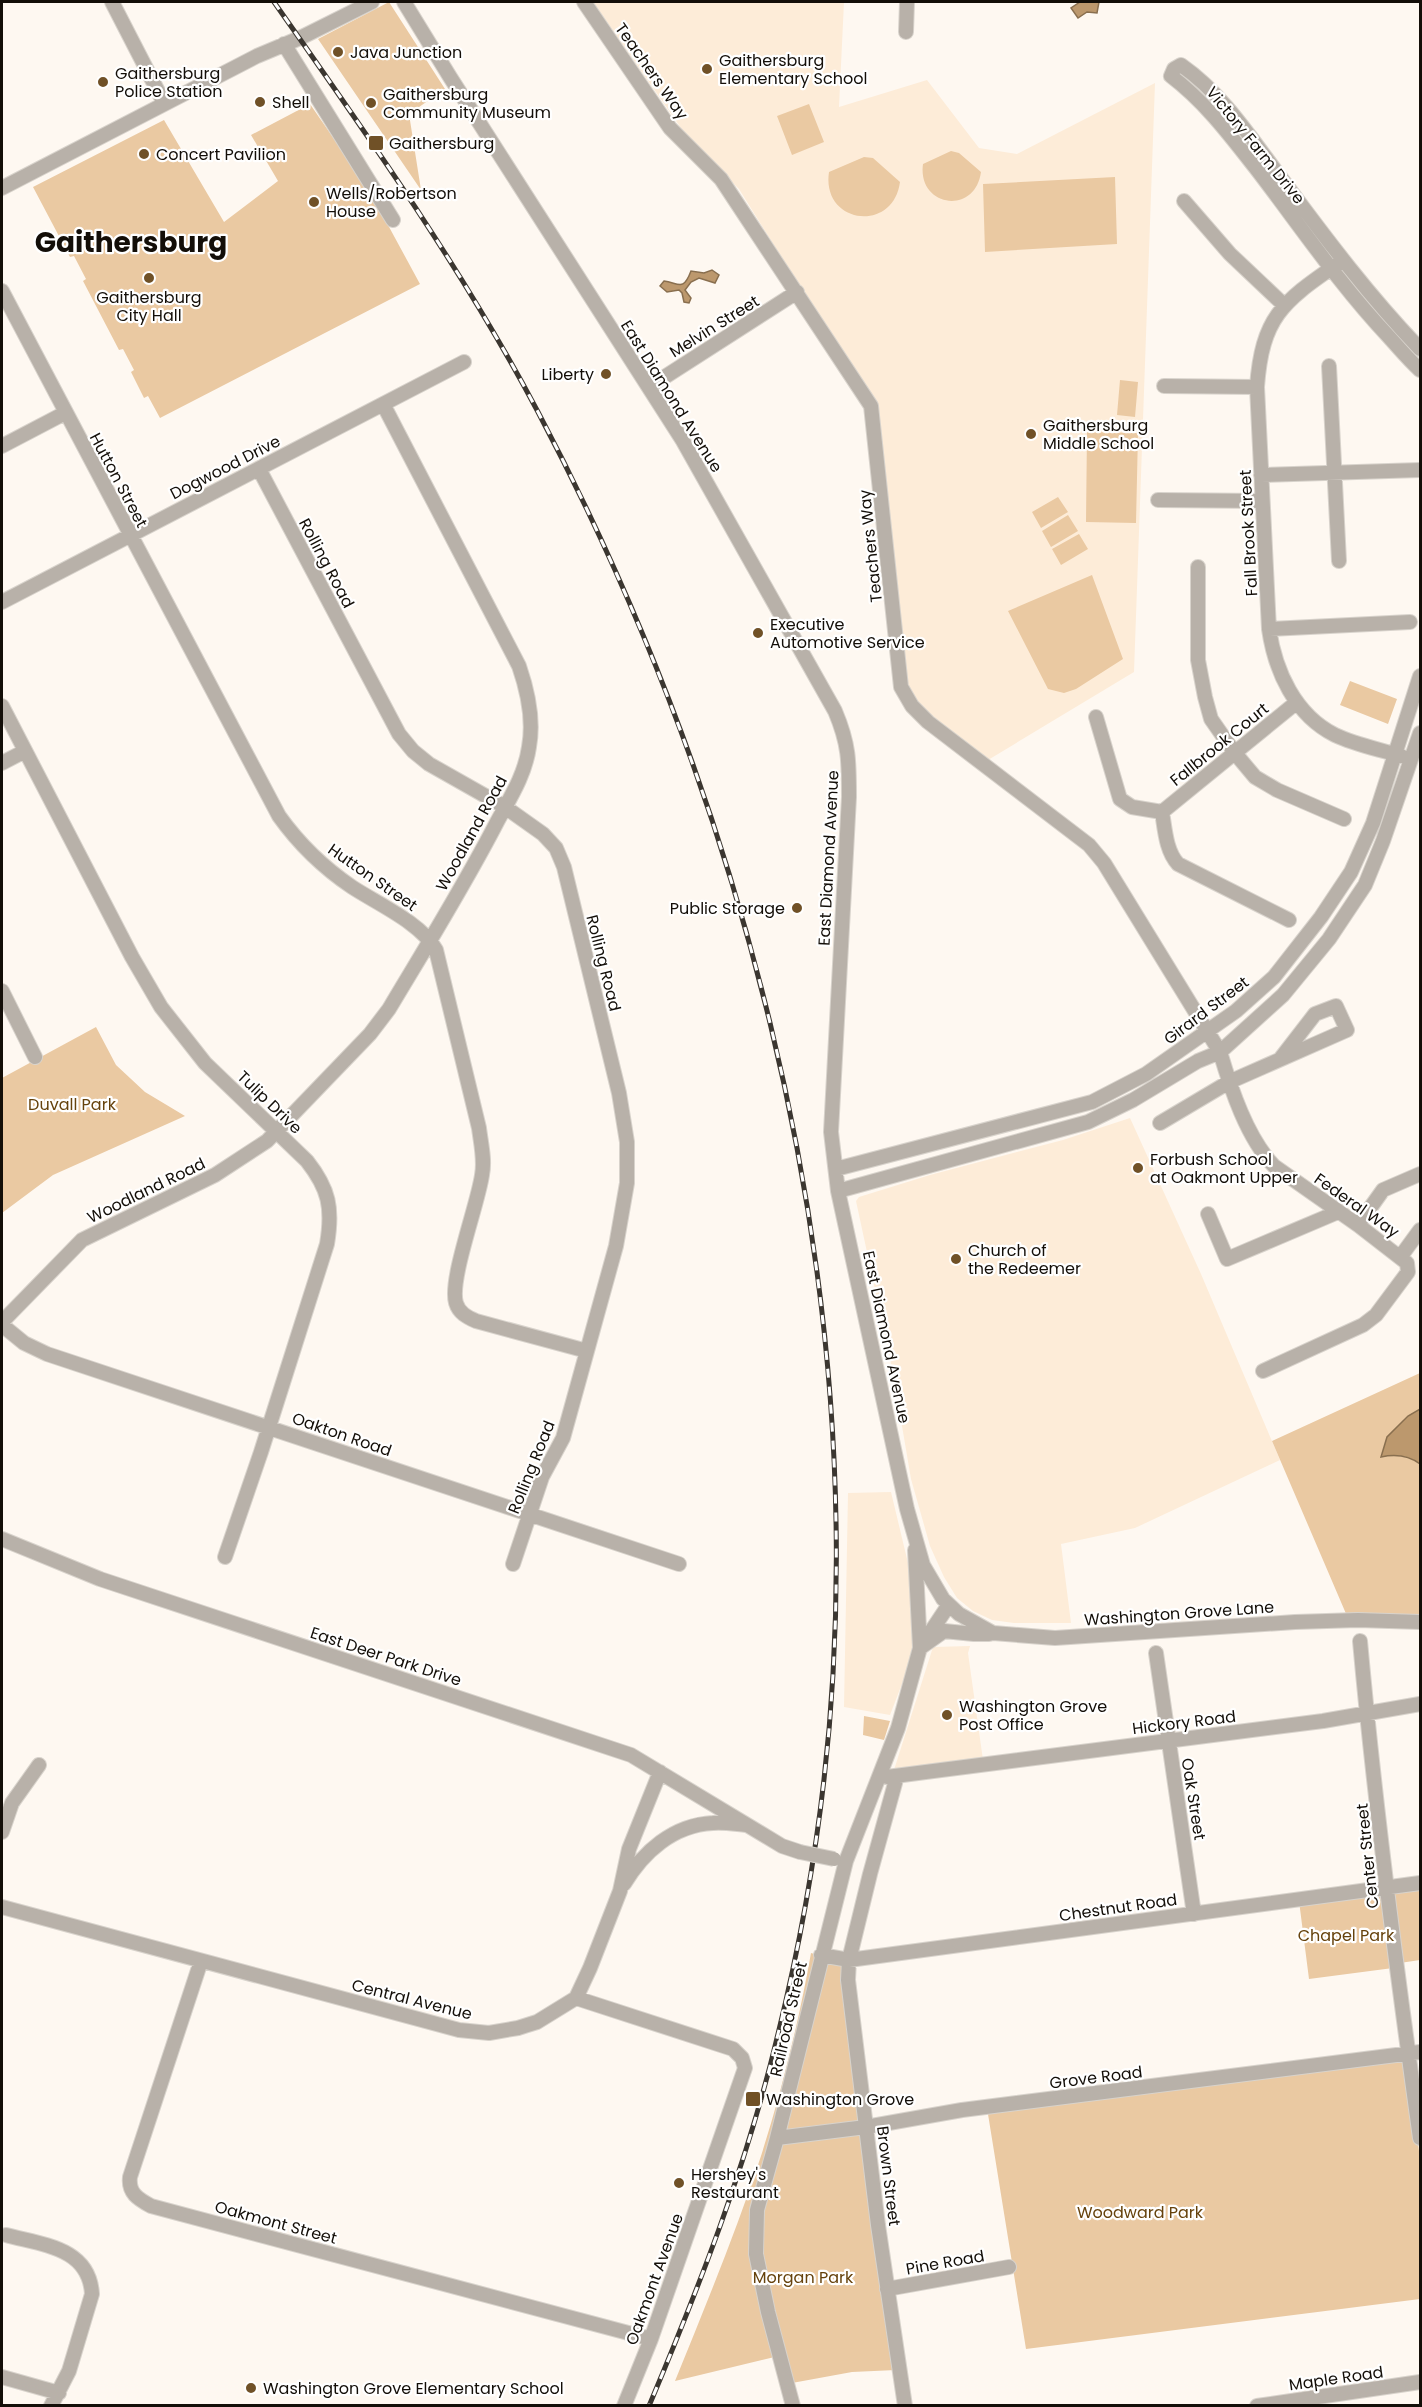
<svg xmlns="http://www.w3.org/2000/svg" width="1422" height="2407" viewBox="0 0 1422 2407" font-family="Poppins,sans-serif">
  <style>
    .built { fill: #fdecd8 }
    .green { fill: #eac9a2 }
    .water { fill: #bc986d; stroke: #896f4f; stroke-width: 1.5 }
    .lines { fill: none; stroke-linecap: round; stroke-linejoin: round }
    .minor-casing { stroke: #d8d3cc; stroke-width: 16 }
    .minor { stroke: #b8b1a9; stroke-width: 14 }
    .rail-casing { stroke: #3b3630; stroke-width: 5 }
    .rail { stroke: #fff; stroke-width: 3; stroke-dasharray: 9; stroke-linecap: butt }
    .minor-bridge-casing { stroke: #d8d3cc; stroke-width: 16; stroke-linecap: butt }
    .minor-bridge { stroke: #b8b1a9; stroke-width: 14 }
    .poi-dot { fill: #705127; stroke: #fff; stroke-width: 2 }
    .labels { text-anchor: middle; stroke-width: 4.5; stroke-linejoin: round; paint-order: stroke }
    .poi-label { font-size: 16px; fill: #130e08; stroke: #fff; text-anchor: start }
    .street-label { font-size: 16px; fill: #130e08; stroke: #fff }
    .park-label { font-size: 16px; fill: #66420c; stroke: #fff }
    .town-label { font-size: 28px; font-weight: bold; fill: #130e08; stroke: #fff }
  </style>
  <rect width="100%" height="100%" fill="#fef8f1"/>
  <path class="built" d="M593,2H844L839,107L927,80L979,148L1017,154L1155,83L1134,672L988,760L914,704L905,686L876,409L739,189L688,138Z
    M1130,1118L1201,1274L1280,1460L1135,1528L1061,1544L1071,1623H1014L992,1620L973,1611L957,1598L944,1577L930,1546L911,1479L893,1373L856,1201L859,1197L930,1175L1063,1140Z
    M891,1492L913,1584L914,1626L912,1648L905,1676L890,1715L844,1707L848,1493Z
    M970,1646L968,1653L983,1760L894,1770L933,1647Z"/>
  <path class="green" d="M389,2L445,89L409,114L421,190L318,39Z
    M310,104L369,190L420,284L160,418L148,396L144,398L131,372L134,370L123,349L119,350L83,281L86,279L74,256L70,257L33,187L164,120L224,222L278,181L251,135Z
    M809,104L824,142L792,155L777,116Z
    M951,151L959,153L981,172C975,216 917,207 923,164Z
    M864,157L873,158L900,182C893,234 821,224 829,172Z
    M1115,177L1117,244L985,252L983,184Z
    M1120,380L1138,382L1135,417L1117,415Z
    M1087,432L1138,433L1136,523L1086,522Z
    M1058,497L1068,512L1041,528L1032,512Z
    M1068,515L1078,531L1051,547L1042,531Z
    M1079,534L1088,549L1061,565L1052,549Z
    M1092,575L1123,659L1076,689L1064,693L1048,689L1008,611Z
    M1350,681L1397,699L1388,724L1340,705Z
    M96,1027L116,1065L145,1092L185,1116L53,1175L2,1213V1078Z
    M1420,1373V1409L1403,1421L1387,1437L1381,1456C1396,1455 1407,1455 1420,1464V1617L1347,1616L1272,1441Z
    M864,1716L890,1721L884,1740L863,1735Z
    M1420,1885V1960L1400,1963L1390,1889Z
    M1382,1891L1393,1968L1309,1979L1299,1901Z
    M811,1953L844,1963L896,2370L852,2372L792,2383L783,2355L675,2381C705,2307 736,2232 761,2156C782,2090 799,2021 811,1953Z
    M1407,2056L1420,2159V2299L1026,2349L987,2108Z"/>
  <path class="water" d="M1080,2H1099L1097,13L1087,12L1078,18L1071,8Z
    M712,270L719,275L715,283L699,278L691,282L685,290L691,298L689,303L684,302L682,293L679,290L667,292L660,286L664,281C679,283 683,292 691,271L704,273Z
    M1420,1409V1464C1408,1455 1395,1454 1381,1457L1387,1437L1408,1416Z"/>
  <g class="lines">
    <g class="minor-casing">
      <path id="minor" d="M112,2L164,103
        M404,2L450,77L683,441L835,711C849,744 849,761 849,797L831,1132L838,1191L907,1509L923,1565L943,1599L959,1614L993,1633L1055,1638L1295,1622L1358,1620L1420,1622
        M584,2L670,128L721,179L871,406L901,687L912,706L928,722L1089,845L1104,863L1220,1052C1231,1089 1247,1138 1274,1166L1358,1225L1407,1263L1408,1272L1376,1315L1363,1325L1263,1371
        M906,32L907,2
        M284,44L393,220
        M2,188L257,56L300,38L372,2
        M1184,201L1230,254L1284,305
        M1336,265C1282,302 1262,318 1257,387L1269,629C1275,671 1295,715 1335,735C1356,745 1379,749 1401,756
        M2,291L279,816C299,844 324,868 352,887C378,904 421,923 436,950L479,1128C481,1144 485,1160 482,1175C478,1204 449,1280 456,1303C459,1313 467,1317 476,1321L587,1351
        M1420,349C1370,297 1327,240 1284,182C1252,140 1224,95 1181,65L1174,69L1171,76C1205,102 1229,134 1255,167C1299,224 1339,284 1389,337C1399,348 1409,360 1420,370
        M1329,366L1339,561
        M1164,386L1257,387
        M649,387L797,292
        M2,446L65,413
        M259,469L399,734L413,751L429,764L505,807L543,834L556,848L564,867L619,1093L627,1142V1183L616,1246L563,1438L542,1477L513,1564
        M1261,475L1420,470
        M1158,500L1262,501
        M1198,567V660L1205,697L1211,719L1234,752L1255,777L1277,790L1344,819
        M2,602L464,362
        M1269,629L1410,622
        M2,706L132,957L161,1007L205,1063L307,1161C329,1189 333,1208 327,1244L261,1452L225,1557
        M1096,717L1120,799L1132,807L1162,812
        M2,763L25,751
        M1162,812C1165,830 1166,851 1178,864L1289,920
        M1162,812L1297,702
        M2,991L35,1057
        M1160,1123L1229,1082L1347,1030L1336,1006L1315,1014L1281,1058
        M836,1169L1092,1102L1146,1074L1236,1011L1274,977L1321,917L1351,872L1373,823L1420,676
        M838,1191L1088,1122L1133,1100L1198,1061L1220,1052L1283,995L1329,939L1365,885L1383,841L1420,733
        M1208,1214L1227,1259L1338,1212
        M1358,1225L1383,1190L1420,1174
        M1401,1256L1420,1230
        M2,1322L82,1240L215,1175L267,1141L370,1034L389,1009C426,947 464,886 497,822C510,798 525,775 529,747C534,720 528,692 519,666L383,404
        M2,1325L24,1343L47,1354L679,1564
        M2,1539L100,1579L631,1755L782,1846L800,1852
        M926,1639L948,1606
        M1360,1641C1375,1807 1397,1972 1420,2138
        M920,1648L944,1631L974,1634H989
        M1156,1653L1194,1914
        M897,1776L870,1874L849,1960L848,1980L878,2225L905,2406
        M887,1777L1323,1721L1420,1704
        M2,1832L12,1803L39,1765
        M624,1884C643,1852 673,1825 713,1823C724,1822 735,1824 746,1825
        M2,1907L459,2030L489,2033L518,2028L537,2022L576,1998L590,1968L620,1891L629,1849L660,1772
        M821,1955L849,1960L1420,1883
        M201,1961L130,2177C128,2193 138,2199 151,2206L651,2339
        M576,1998L733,2049L742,2058L745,2068L651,2339L624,2406
        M777,2138L866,2127L962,2110L1420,2052
        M6,2235C42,2245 89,2247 92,2294L69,2371L51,2406
        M887,2289L1009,2267
        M2,2377L59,2393
        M793,2406L768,2312L756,2254L757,2210L777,2138L846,1861L898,1728L920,1648L915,1550
        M1257,2406L1420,2382"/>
    </g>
    <use href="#minor" class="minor"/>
    <g class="rail-casing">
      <path id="rail" d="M274,2C367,135 462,268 538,412C739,793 858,1242 833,1674C826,1798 806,1922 776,2042C746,2167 699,2287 649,2406"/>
    </g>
    <use href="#rail" class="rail"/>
    <g class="minor-bridge-casing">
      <path id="minor-bridge" d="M800,1852L834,1859"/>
    </g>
    <use href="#minor-bridge" class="minor-bridge"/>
  </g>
  <g class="poi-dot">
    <circle cx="338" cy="52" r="6"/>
    <circle cx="707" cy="69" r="6"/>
    <circle cx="103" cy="82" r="6"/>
    <circle cx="260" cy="102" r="6"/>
    <circle cx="371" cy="103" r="6"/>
    <rect x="368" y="135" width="16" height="16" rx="3"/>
    <circle cx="144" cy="154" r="6"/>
    <circle cx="314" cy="202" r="6"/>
    <circle cx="149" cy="278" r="6"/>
    <circle cx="606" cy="374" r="6"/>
    <circle cx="1031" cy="434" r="6"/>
    <circle cx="758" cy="633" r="6"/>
    <circle cx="797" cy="908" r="6"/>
    <circle cx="1138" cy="1168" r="6"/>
    <circle cx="956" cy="1259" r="6"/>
    <circle cx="947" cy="1715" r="6"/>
    <rect x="745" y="2091" width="16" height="16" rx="3"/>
    <circle cx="679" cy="2183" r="6"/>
    <circle cx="251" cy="2388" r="6"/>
  </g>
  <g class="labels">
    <g class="poi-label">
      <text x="350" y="58">Java Junction</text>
      <text x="719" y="66">Gaithersburg<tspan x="719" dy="18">Elementary School</tspan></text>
      <text x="115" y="79">Gaithersburg<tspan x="115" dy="18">Police Station</tspan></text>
      <text x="383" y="100">Gaithersburg<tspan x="383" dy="18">Community Museum</tspan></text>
      <text x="272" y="108">Shell</text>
      <text x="389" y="149">Gaithersburg</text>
      <text x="156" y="160">Concert Pavilion</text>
      <text x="326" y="199">Wells/Robertson<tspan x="326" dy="18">House</tspan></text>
      <text x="149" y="303" text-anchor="middle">Gaithersburg<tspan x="149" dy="18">City Hall</tspan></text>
      <text x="594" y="380" text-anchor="end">Liberty</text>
      <text x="1043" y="431">Gaithersburg<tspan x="1043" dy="18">Middle School</tspan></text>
      <text x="770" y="630">Executive<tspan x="770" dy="18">Automotive Service</tspan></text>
      <text x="785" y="914" text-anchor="end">Public Storage</text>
      <text x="1150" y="1165">Forbush School<tspan x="1150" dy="18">at Oakmont Upper</tspan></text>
      <text x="968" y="1256">Church of<tspan x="968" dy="18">the Redeemer</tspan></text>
      <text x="959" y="1712">Washington Grove<tspan x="959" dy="18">Post Office</tspan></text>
      <text x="766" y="2105">Washington Grove</text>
      <text x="691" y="2180">Hershey's<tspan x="691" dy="18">Restaurant</tspan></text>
      <text x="263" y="2394">Washington Grove Elementary School</text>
    </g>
    <g class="street-label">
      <text transform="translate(652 71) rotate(55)" y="6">Teachers Way</text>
      <text transform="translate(1256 145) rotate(51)" y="6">Victory Farm Drive</text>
      <text transform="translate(714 326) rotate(-32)" y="6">Melvin Street</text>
      <text transform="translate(672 396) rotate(58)" y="6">East Diamond Avenue</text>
      <text transform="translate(225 467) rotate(-27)" y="6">Dogwood Drive</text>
      <text transform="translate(119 480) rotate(62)" y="6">Hutton Street</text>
      <text transform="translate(1248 533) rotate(-93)" y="6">Fall Brook Street</text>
      <text transform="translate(870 546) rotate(-96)" y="6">Teachers Way</text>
      <text transform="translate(327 563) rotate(62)" y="6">Rolling Road</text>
      <text transform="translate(1219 744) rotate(-39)" y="6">Fallbrook Court</text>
      <text transform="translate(471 833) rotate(-61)" y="6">Woodland Road</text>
      <text transform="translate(828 858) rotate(-87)" y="6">East Diamond Avenue</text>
      <text transform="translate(373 877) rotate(35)" y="6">Hutton Street</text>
      <text transform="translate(604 963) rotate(76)" y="6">Rolling Road</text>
      <text transform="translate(1206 1010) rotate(-37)" y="6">Girard Street</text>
      <text transform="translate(270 1102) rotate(44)" y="6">Tulip Drive</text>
      <text transform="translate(146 1190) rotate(-26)" y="6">Woodland Road</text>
      <text transform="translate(1357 1205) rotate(35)" y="6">Federal Way</text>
      <text transform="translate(887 1337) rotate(78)" y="6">East Diamond Avenue</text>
      <text transform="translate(342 1434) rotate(19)" y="6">Oakton Road</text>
      <text transform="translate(531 1467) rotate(-68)" y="6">Rolling Road</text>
      <text transform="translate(1179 1613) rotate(-4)" y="6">Washington Grove Lane</text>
      <text transform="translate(386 1656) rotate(18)" y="6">East Deer Park Drive</text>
      <text transform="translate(1184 1722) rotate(-7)" y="6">Hickory Road</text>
      <text transform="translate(1194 1799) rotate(81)" y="6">Oak Street</text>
      <text transform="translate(1367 1856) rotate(-96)" y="6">Center Street</text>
      <text transform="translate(1118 1907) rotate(-8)" y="6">Chestnut Road</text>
      <text transform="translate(412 1999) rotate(14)" y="6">Central Avenue</text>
      <text transform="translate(788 2019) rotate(-77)" y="6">Railroad Street</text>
      <text transform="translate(1096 2077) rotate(-7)" y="6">Grove Road</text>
      <text transform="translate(889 2176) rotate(83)" y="6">Brown Street</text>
      <text transform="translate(276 2222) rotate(15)" y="6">Oakmont Street</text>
      <text transform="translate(945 2262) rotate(-10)" y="6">Pine Road</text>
      <text transform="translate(654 2279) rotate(-70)" y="6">Oakmont Avenue</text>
      <text transform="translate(1336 2378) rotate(-8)" y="6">Maple Road</text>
    </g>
    <g class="park-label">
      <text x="72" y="1110">Duvall Park</text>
      <text x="1346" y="1941">Chapel Park</text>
      <text x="1140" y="2218">Woodward Park</text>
      <text x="803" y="2283">Morgan Park</text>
    </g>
    <g class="town-label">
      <text x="131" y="252">Gaithersburg</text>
    </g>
  </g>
  <rect width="1422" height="2407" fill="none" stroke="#130e08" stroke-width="6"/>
</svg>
